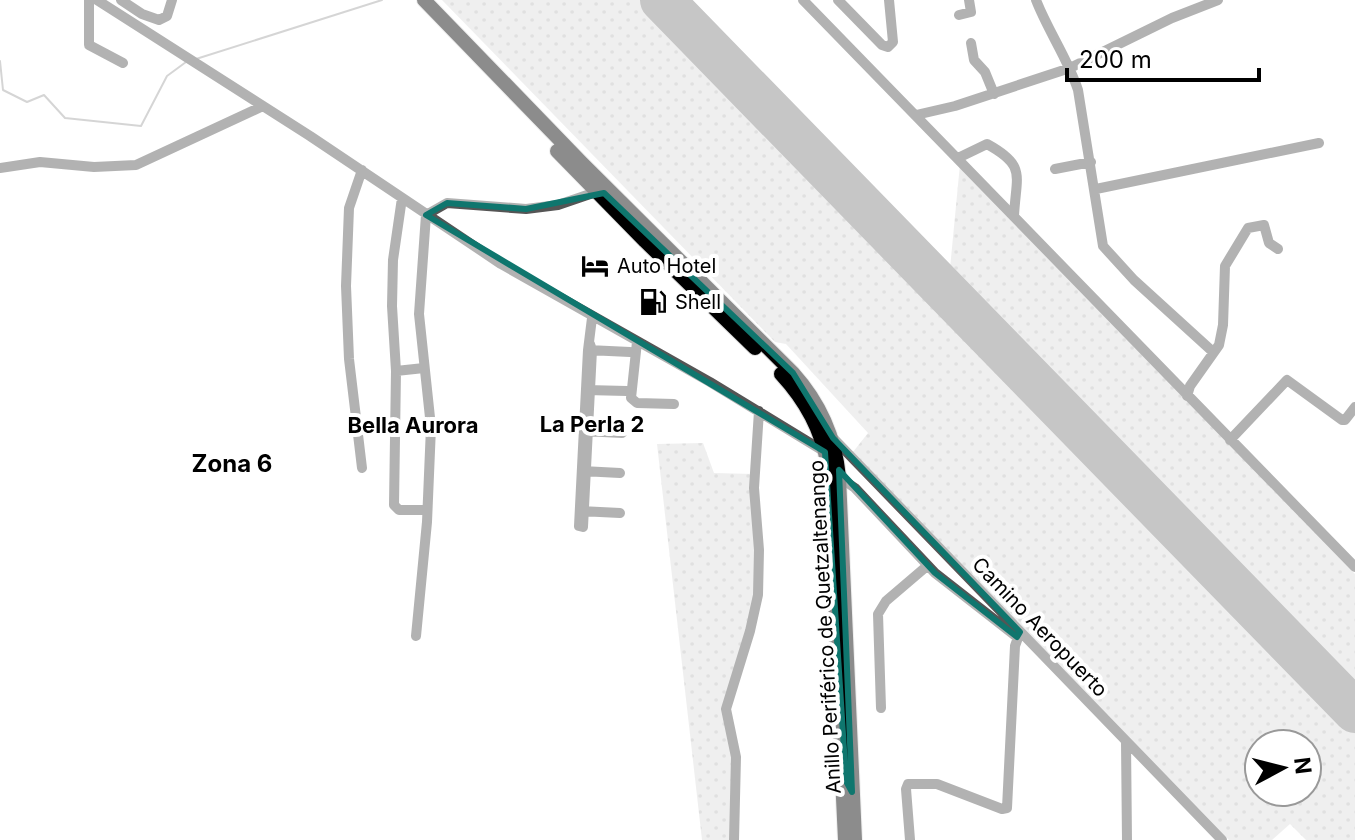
<svg xmlns="http://www.w3.org/2000/svg" width="1355" height="840" viewBox="0 0 1355 840" font-family="Inter,sans-serif">
  <style>
    .grass { fill: url(#grass-dots); fill-rule: evenodd }
    .lines { fill: none; stroke-linecap: round; stroke-linejoin: round }
    .stream { stroke: #a3a3a3; stroke-width: 2 }
    .runway { stroke: #808080; stroke-width: 44 }
    .highway-casing { stroke: #dbdbdb; stroke-width: 16 }
    .minor { stroke: #555; stroke-width: 10 }
    .highway { stroke: #000; stroke-width: 14 }
    .marked { fill: none; stroke: #0f766e; stroke-width: 6; stroke-linejoin: round }
    .labels { text-anchor: middle; stroke-width: 8; stroke-linejoin: round; paint-order: stroke }
    .poi-label { font-size: 20px; fill: #000; stroke: #fff; text-anchor: start }
    .street-label { font-size: 20px; fill: #000; stroke: #fff }
    .neighbourhood-label { font-size: 22px; font-weight: bold; fill: #000; stroke: #fff }
    .quarter-label { font-size: 24px; font-weight: bold; fill: #000; stroke: #fff }
  </style>
  <defs>
    <pattern id="grass-dots" width="8" height="8" patternUnits="userSpaceOnUse" patternTransform="scale(2)"><rect width="8" height="8" fill="#dcdcdc"/><path d="M2 2h.1M6 6h.1" fill="none" stroke="#bbb" stroke-width="1.8" stroke-linecap="round"/></pattern>
  </defs>
  <rect width="100%" height="100%" fill="#fff"/>
  <path class="grass" d="M442,0H647L1355,729V840H1306L1290,824L1272,840H1229L853,452L868,433L786,344L775,342ZM1259,744H1307V792H1259Z
    M960,164L1159,367L1355,574V696L949,279Z
    M703,443L714,473L754,474L759,575L726,709L736,762L732,840H702L657,444Z"/>
  <g class="lines">
    <path class="stream" d="M196,59L382,0
      M0,61L3,90L27,102L44,95L65,118L141,126L167,76L186,62"/>
    <path class="runway" d="M662,0L1355,711"/>
    <g class="highway-casing">
      <path id="highway" d="M424,0L582,163L793,373C820,403 835,436 839,477L855,840
        M557,151L645,241L755,348
        M781,374C805,400 821,428 827,462L845,840"/>
    </g>
    <path class="minor" d="M89,0V45L123,63
      M97,0L310,136L501,264L710,382L825,452
      M121,0L142,14L159,20L167,16L172,0
      M803,0L1355,567
      M838,0L882,45L888,47L893,42L889,0
      M1036,0C1048,31 1068,59 1078,90L1103,246L1134,280L1212,351
      M959,15L971,12L969,0
      M971,43L974,60L985,72L994,94
      M916,115L955,106L1070,68L1172,18L1218,0
      M958,158L987,144C1027,166 1016,175 1014,216
      M0,168L40,162L94,167L136,165L263,106
      M1055,169L1091,162
      M1096,189L1319,143
      M402,198L393,260L392,306L396,371L394,505L399,510H427
      M637,342L631,398L637,403L674,404
      M590,344L592,350L583,527L579,526L588,350L592,318
      M588,350L630,352
      M396,371L424,368
      M586,390L627,391
      M1187,396L1190,386L1219,345L1223,325L1225,266L1248,228L1264,225L1269,243L1278,249
      M584,431L622,433
      M834,439L1222,840
      M1230,440L1287,380L1342,420H1345L1355,407
      M362,468L349,359L346,286L349,208L362,170
      M582,471L620,473
      M839,477L855,488L935,573L1017,637
      M580,511L620,513
      M416,636L427,522L431,427L419,314L426,215L447,203L526,209L558,205L596,192
      M881,708L878,614L886,601L927,566
      M1126,742L1127,840
      M734,840L736,757L726,709L750,631L758,595L759,550L754,488L759,411
      M910,840L906,789L908,784H937L1002,809L1007,808L1015,646L1020,632"/>
    <use href="#highway" class="highway"/>
  </g>
  <path d="M0 0H1355V840H0ZM604,193L793,373L833,438L1020,632L1017,637L935,573L839,470L852,792L846,781L825,452L426,215L447,203L526,209Z" fill="#fff" fill-opacity=".55" fill-rule="evenodd"/>
  <path class="marked" d="M604,193L793,373L833,438L1020,632L1017,637L935,573L839,470L852,792L846,781L825,452L426,215L447,203L526,209Z"/>
  <defs>
    <g id="hotel-bare" transform="scale(2.16)"><path d="M-6-4.5h1.5V1H6V5H4.5V3h-9V5H-6ZM-4 0a1.8 1.8 0 1 1 3.6 0ZM.5 0V-2.5h3Q6-2.5 6 0Z" fill="#000" stroke="#fff" stroke-width="2.5" paint-order="stroke"/></g>
    <g id="fuel-bare" transform="scale(2.16)"><path d="M-5.5-6h7V0h2V4h1.3V-2.5L3-4.5l.8-.8L6-3V5H2.5V1h-1V6h-7ZM-4.2-4.7v3.2H.2V-4.7Z" fill="#000" stroke="#fff" stroke-width="2.5" paint-order="stroke"/></g>
  </defs>
  <g fill-rule="evenodd">
    <use href="#hotel-bare" x="595" y="266"/>
    <use href="#fuel-bare" x="653" y="302"/>
  </g>
  <g class="labels">
    <g class="poi-label">
      <text x="617" y="273">Auto Hotel</text>
      <text x="675" y="309">Shell</text>
    </g>
    <g class="street-label">
      <text transform="translate(825 627) rotate(-93)" y="7">Anillo Periférico de Quetzaltenango</text>
      <text transform="translate(1040 627) rotate(46)" y="7">Camino Aeropuerto</text>
    </g>
    <g class="neighbourhood-label">
      <text x="592" y="432">La Perla 2</text>
      <text x="413" y="433">Bella Aurora</text>
    </g>
    <g class="quarter-label">
      <text x="232" y="472">Zona 6</text>
    </g>
  </g>
  <g transform="translate(1283 768) rotate(83)"><circle r="38" fill="#ffffff" stroke="#999999" stroke-width="2"/>
  <path d="M0-6L14 30L0 20L-14 30Z" fill="#000000"/>
  <text y="-12" font-size="22" font-weight="bold" text-anchor="middle" fill="#000000">N</text>
  </g>
  <path d="M1067 68v12h192v-12" fill="none" stroke="#000000" stroke-width="4"/>
  <text x="1079" y="68" font-size="24" fill="#000000" stroke="#ffffff" stroke-width="6" paint-order="stroke">200 m</text>
</svg>
